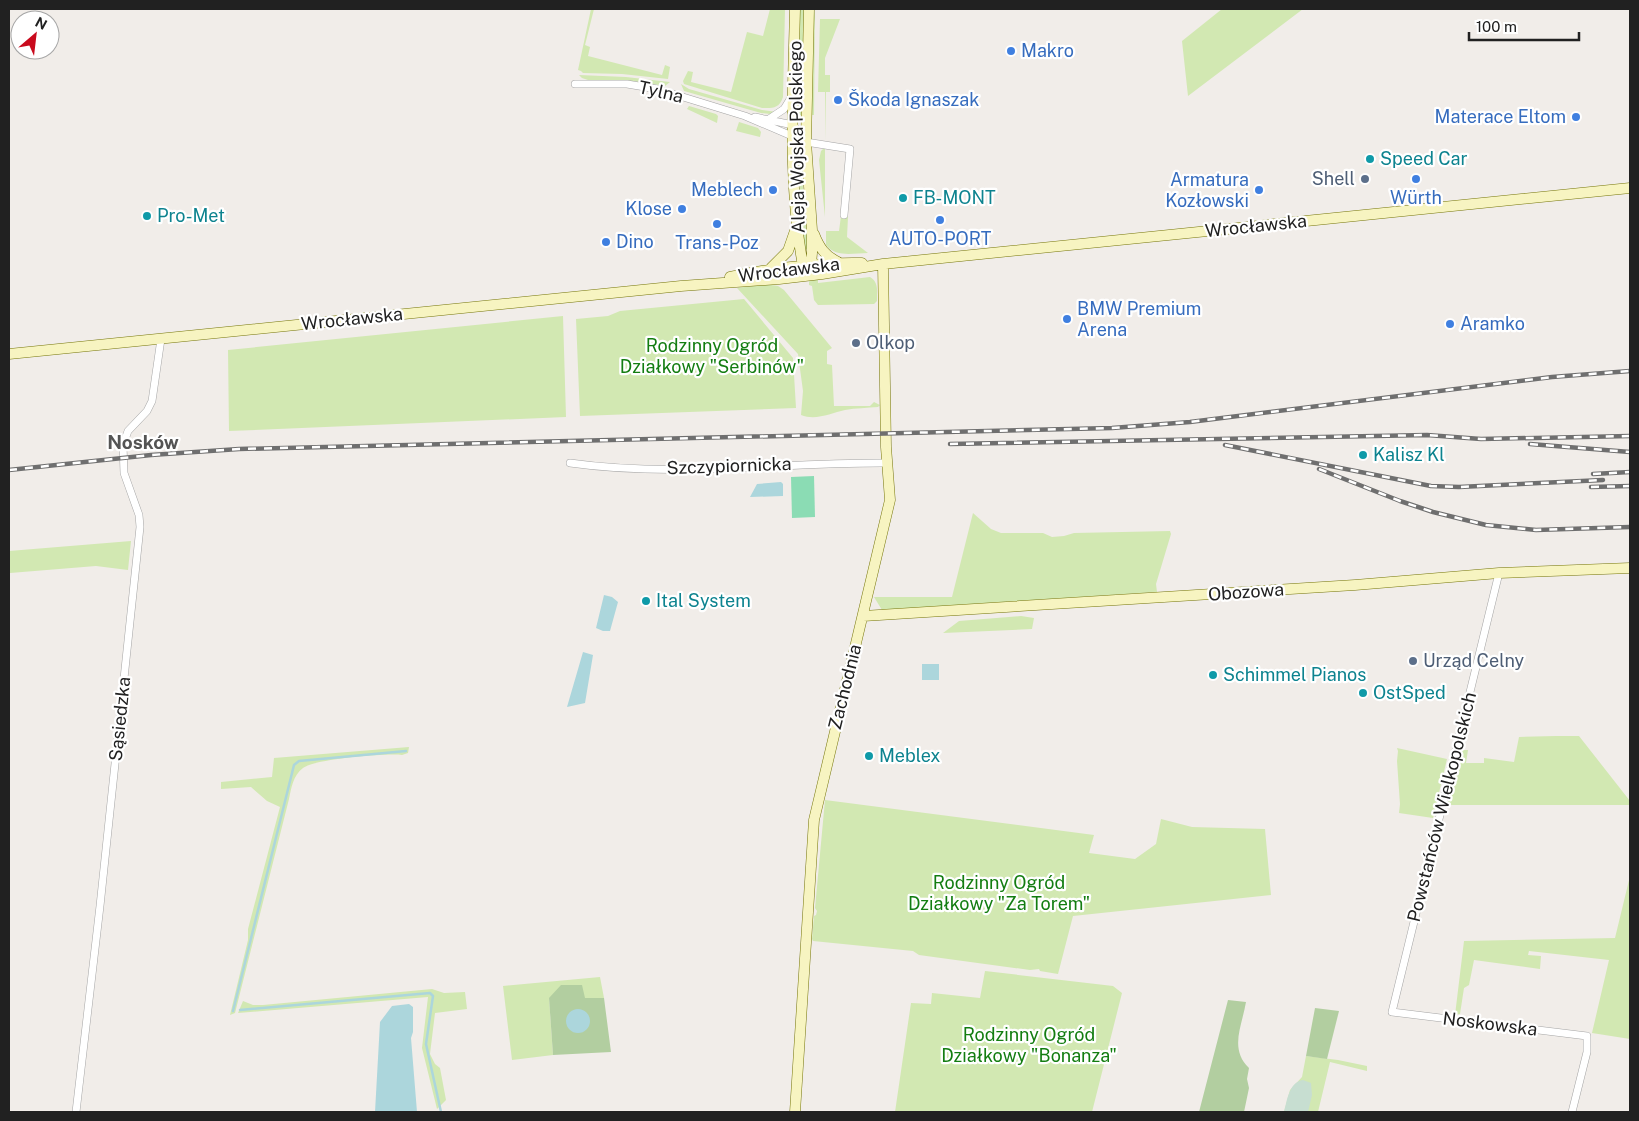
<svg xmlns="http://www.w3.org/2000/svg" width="1639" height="1121" viewBox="0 0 1639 1121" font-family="'Public Sans',sans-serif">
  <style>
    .grass { fill: #d2e8b2 }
    .forest { fill: #b2cea0 }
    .wetland { fill: #c7ded1 }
    .pitch { fill: #8bdcb4 }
    .water { fill: #acd6dc }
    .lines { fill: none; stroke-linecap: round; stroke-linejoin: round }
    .stream { stroke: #acd6dc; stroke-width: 2.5 }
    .street-casing { stroke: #a5a5a5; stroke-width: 8 }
    .secondary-casing { stroke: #76760b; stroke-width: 11 }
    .street { stroke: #fff; stroke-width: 7 }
    .secondary { stroke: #f7f4c1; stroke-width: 10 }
    .rail-casing { stroke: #6f6f6f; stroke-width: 4.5 }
    .rail { stroke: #fff; stroke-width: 2.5; stroke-dasharray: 8; stroke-linecap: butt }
    .shop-dot { fill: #3f7fe0; stroke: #fff; stroke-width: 2 }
    .culture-dot { fill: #0f9aa8; stroke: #fff; stroke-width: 2 }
    .service-dot { fill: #5c6f8a; stroke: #fff; stroke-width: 2 }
    .labels { text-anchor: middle; stroke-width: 4.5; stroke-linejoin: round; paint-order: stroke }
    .shop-label { font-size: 18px; fill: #366cbe; stroke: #fff; text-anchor: start }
    .street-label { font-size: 18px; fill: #212121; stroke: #fff }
    .culture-label { font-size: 18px; fill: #0d838f; stroke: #fff; text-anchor: start }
    .service-label { font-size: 18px; fill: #4e5e75; stroke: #fff; text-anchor: start }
    .park-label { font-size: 18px; fill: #137d11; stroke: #fff }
    .neighbourhood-label { font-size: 19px; font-weight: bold; fill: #545454; stroke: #fff }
  </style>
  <rect width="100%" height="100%" fill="#f1ede9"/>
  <path class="grass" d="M591,9H594L585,45L590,47L588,56L662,75L665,65L670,67L668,79L622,74L583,73L581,71L578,70Z
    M770,9H785L783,97C779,109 773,108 762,108L684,84L683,81L688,71L693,72L691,82L731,92L747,32L763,36Z
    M800,9H805L802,115H797Z
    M815,9L814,115H810L813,25Z
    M1222,9H1303L1188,96L1182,41Z
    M820,19H840L825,58V75H830V92H826L825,141V92H818Z
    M579,75L626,77L670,82L665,86L633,81L588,80L582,78Z
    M681,84L689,89L762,110L777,112L770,114L761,113L684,91Z
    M689,106L716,114L718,116L717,123L687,109Z
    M739,122L758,128L761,132L760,137L736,131Z
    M824,148L825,149V217L819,160L821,151Z
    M798,151L800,152L808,249H803Z
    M841,216L848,217L847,237L868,253C854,253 836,258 826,245V231H839Z
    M870,277C879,282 877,292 877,301L874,304L818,305L814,300L812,286L809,285V280L818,279V283Z
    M766,284L778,286L784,290L832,348L827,351V364L832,365L834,406H870L874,402L880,405L878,407C867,408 856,408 845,410C831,413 816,421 801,415L803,391L798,354L737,288Z
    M744,299L793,358L796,408L580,416L576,319L608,316L620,311Z
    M563,316L566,417L229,431L228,350Z
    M973,513L991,529L1001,533H1043L1052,537L1064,536L1074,533L1170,531L1171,534L1156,584L1157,592L882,610L874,597H952Z
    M131,541L128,570L96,566L10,573L9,551Z
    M1021,616L1034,618L1032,629L943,633L959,621Z
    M1556,736H1579L1630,801V805H1447L1461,750H1468L1466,763H1484V758L1514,762L1519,737Z
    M409,747L408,753L402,755C386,753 315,759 303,768C293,775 291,789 289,799L235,1013L230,1015L248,940V929L280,807L267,801L251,787L221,789V782L272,777L274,758Z
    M1397,748L1447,759L1433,818L1399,813L1400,804L1397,761L1398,751Z
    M825,800L1094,835L1089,853L1135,859L1156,844L1161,819L1192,827L1265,829L1271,895L1073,916L1058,974L1040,971L1039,969L1030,970L919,955L913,951L813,941L812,939L814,916L816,915L817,911L815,908Z
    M1630,876V1039L1592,1033L1609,960L1529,951L1528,955L1541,956L1540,969L1474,960L1469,985L1464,988L1460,1014L1455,1015L1464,941L1615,938Z
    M985,971L1113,986L1122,993L1092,1112H895L911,1003L931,1004L932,993L980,998Z
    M600,977L604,998H549L553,1055L512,1060L503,986Z
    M432,989L444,993L465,992L467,1009L435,1013L430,1054L435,1064L440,1068L446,1100L437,1109L422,1048L428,997L238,1013L243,1001L253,1005H263Z
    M1306,1056L1338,1060L1367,1066V1071L1330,1062L1318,1112H1284L1290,1090L1302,1077Z"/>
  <path class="forest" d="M561,985H582L585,998H604L611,1052L553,1055L549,998Z
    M1228,1000L1246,1002C1242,1026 1229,1049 1249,1068L1247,1079L1249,1088L1244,1112H1199Z
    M1315,1008L1339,1011L1327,1059L1306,1056Z"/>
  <path class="wetland" d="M1303,1080L1311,1083L1312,1095L1308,1112H1284C1287,1101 1289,1082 1303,1080Z"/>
  <path class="pitch" d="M814,476L815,517L792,518L791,477Z"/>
  <path class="water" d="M781,482L783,484V496L750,497L757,484Z
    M604,595L612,597L618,602L610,631H603L596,628Z
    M583,652L593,655L585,703L567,707Z
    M922,664H939V680H922Z
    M409,1004L413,1007V1032L411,1038L417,1112H375L380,1022L392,1006Z
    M566 1021a12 12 0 1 1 24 0a12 12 0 1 1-24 0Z"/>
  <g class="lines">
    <path class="stream" d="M240,1010L430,993L433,996L426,1044L441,1112
      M233,1011L294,765L299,761L406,751"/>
    <g class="street-casing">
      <path id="street" d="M575,84H627L657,89L745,116L806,142L850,149L844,215
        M755,117L793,125L806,141
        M769,119L784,109L792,96
        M570,463C675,478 782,462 888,463
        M1499,573L1392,1012L1587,1036V1052L1572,1112
        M76,1112L100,906L140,527L139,515L124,473L123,445L128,431L147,411L152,401L161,339"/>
    </g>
    <g class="secondary-casing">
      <path id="secondary" d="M795,9C793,96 787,190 805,276
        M814,234C819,247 825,256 838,262
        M771,268L788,251L796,228
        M805,276L811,264L812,253V230L806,142L809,9
        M730,277C773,268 817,262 862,263
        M9,354L681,286L779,279L822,274L883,264L1630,188
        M863,616L1355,585L1499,573L1630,568
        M795,1112L814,820L890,500L886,447L883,264"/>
    </g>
    <use href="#street" class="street"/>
    <use href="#secondary" class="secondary"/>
    <g class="rail-casing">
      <path id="rail" d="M950,444L1427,435L1481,439L1630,436
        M1530,444L1630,452
        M1225,445L1431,486L1459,487L1603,480
        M1319,469L1400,501L1433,512L1486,525L1536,530L1630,527
        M9,470L151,455L239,449L1112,428L1190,422L1552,377L1630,371
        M1593,474L1630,472
        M1591,487L1630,486"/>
    </g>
    <use href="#rail" class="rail"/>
  </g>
  <g class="shop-dot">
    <circle cx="1011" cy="51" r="5"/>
    <circle cx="838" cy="100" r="5"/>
    <circle cx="1576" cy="117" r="5"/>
    <circle cx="1416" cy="179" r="5"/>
    <circle cx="773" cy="190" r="5"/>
    <circle cx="1259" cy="190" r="5"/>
    <circle cx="682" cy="209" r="5"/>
    <circle cx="940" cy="220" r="5"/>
    <circle cx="717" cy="224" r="5"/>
    <circle cx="606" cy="242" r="5"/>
    <circle cx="1067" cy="319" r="5"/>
    <circle cx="1450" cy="324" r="5"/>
  </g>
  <g class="culture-dot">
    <circle cx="1370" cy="159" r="5"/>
    <circle cx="903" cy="198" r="5"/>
    <circle cx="147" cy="216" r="5"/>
    <circle cx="1363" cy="455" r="5"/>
    <circle cx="646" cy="601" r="5"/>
    <circle cx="1213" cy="675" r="5"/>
    <circle cx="1363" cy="693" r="5"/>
    <circle cx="869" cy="756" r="5"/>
  </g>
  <g class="service-dot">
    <circle cx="1365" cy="179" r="5"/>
    <circle cx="856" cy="343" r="5"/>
    <circle cx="1413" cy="661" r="5"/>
  </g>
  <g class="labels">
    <g class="shop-label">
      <text x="1021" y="57">Makro</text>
      <text x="848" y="106">Škoda Ignaszak</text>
      <text x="1566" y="123" text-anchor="end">Materace Eltom</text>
      <text x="1249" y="186" text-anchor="end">Armatura<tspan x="1249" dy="21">Kozłowski</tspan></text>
      <text x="763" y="196" text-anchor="end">Meblech</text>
      <text x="1416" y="204" text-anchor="middle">Würth</text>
      <text x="672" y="215" text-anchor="end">Klose</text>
      <text x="940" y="245" text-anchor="middle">AUTO-PORT</text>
      <text x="616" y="248">Dino</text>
      <text x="717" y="249" text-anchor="middle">Trans-Poz</text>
      <text x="1077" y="315">BMW Premium<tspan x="1077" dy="21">Arena</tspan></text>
      <text x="1460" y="330">Aramko</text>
    </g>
    <g class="street-label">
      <text transform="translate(661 92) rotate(13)" y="6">Tylna</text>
      <text transform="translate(797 137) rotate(-91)" y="6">Aleja Wojska Polskiego</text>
      <text transform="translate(1256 226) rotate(-6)" y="6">Wrocławska</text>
      <text transform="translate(789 270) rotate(-7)" y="6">Wrocławska</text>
      <text transform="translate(352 319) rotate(-6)" y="6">Wrocławska</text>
      <text transform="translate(729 466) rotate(-2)" y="6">Szczypiornicka</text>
      <text transform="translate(1246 592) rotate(-4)" y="6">Obozowa</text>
      <text transform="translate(845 687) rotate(-76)" y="6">Zachodnia</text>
      <text transform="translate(120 719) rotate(-84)" y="6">Sąsiedzka</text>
      <text transform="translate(1442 807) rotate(-76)" y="6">Powstańców Wielkopolskich</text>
      <text transform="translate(1490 1024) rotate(7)" y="6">Noskowska</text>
    </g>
    <g class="culture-label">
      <text x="1380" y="165">Speed Car</text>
      <text x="913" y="204">FB-MONT</text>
      <text x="157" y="222">Pro-Met</text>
      <text x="1373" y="461">Kalisz Kl</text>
      <text x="656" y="607">Ital System</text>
      <text x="1223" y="681">Schimmel Pianos</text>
      <text x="1373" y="699">OstSped</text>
      <text x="879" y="762">Meblex</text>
    </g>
    <g class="service-label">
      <text x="1355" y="185" text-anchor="end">Shell</text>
      <text x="866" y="349">Olkop</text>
      <text x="1423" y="667">Urząd Celny</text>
    </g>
    <g class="park-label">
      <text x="712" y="352">Rodzinny Ogród<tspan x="712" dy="21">Działkowy "Serbinów"</tspan></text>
      <text x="999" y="889">Rodzinny Ogród<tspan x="999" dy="21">Działkowy "Za Torem"</tspan></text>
      <text x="1029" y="1041">Rodzinny Ogród<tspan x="1029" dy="21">Działkowy "Bonanza"</tspan></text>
    </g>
    <g class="neighbourhood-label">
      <text x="143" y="449">Nosków</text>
    </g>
  </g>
  <rect width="1639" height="1121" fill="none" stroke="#212121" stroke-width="20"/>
  <g transform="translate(35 35) rotate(28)"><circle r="24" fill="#ffffff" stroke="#a6a6a6"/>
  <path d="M0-4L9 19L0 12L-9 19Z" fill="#c90a1d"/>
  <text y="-8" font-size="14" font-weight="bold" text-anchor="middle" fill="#212121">N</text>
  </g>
  <path d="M1469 32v8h110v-8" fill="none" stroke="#212121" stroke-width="2.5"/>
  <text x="1476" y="32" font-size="15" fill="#212121" stroke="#ffffff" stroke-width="4" paint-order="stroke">100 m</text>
</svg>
